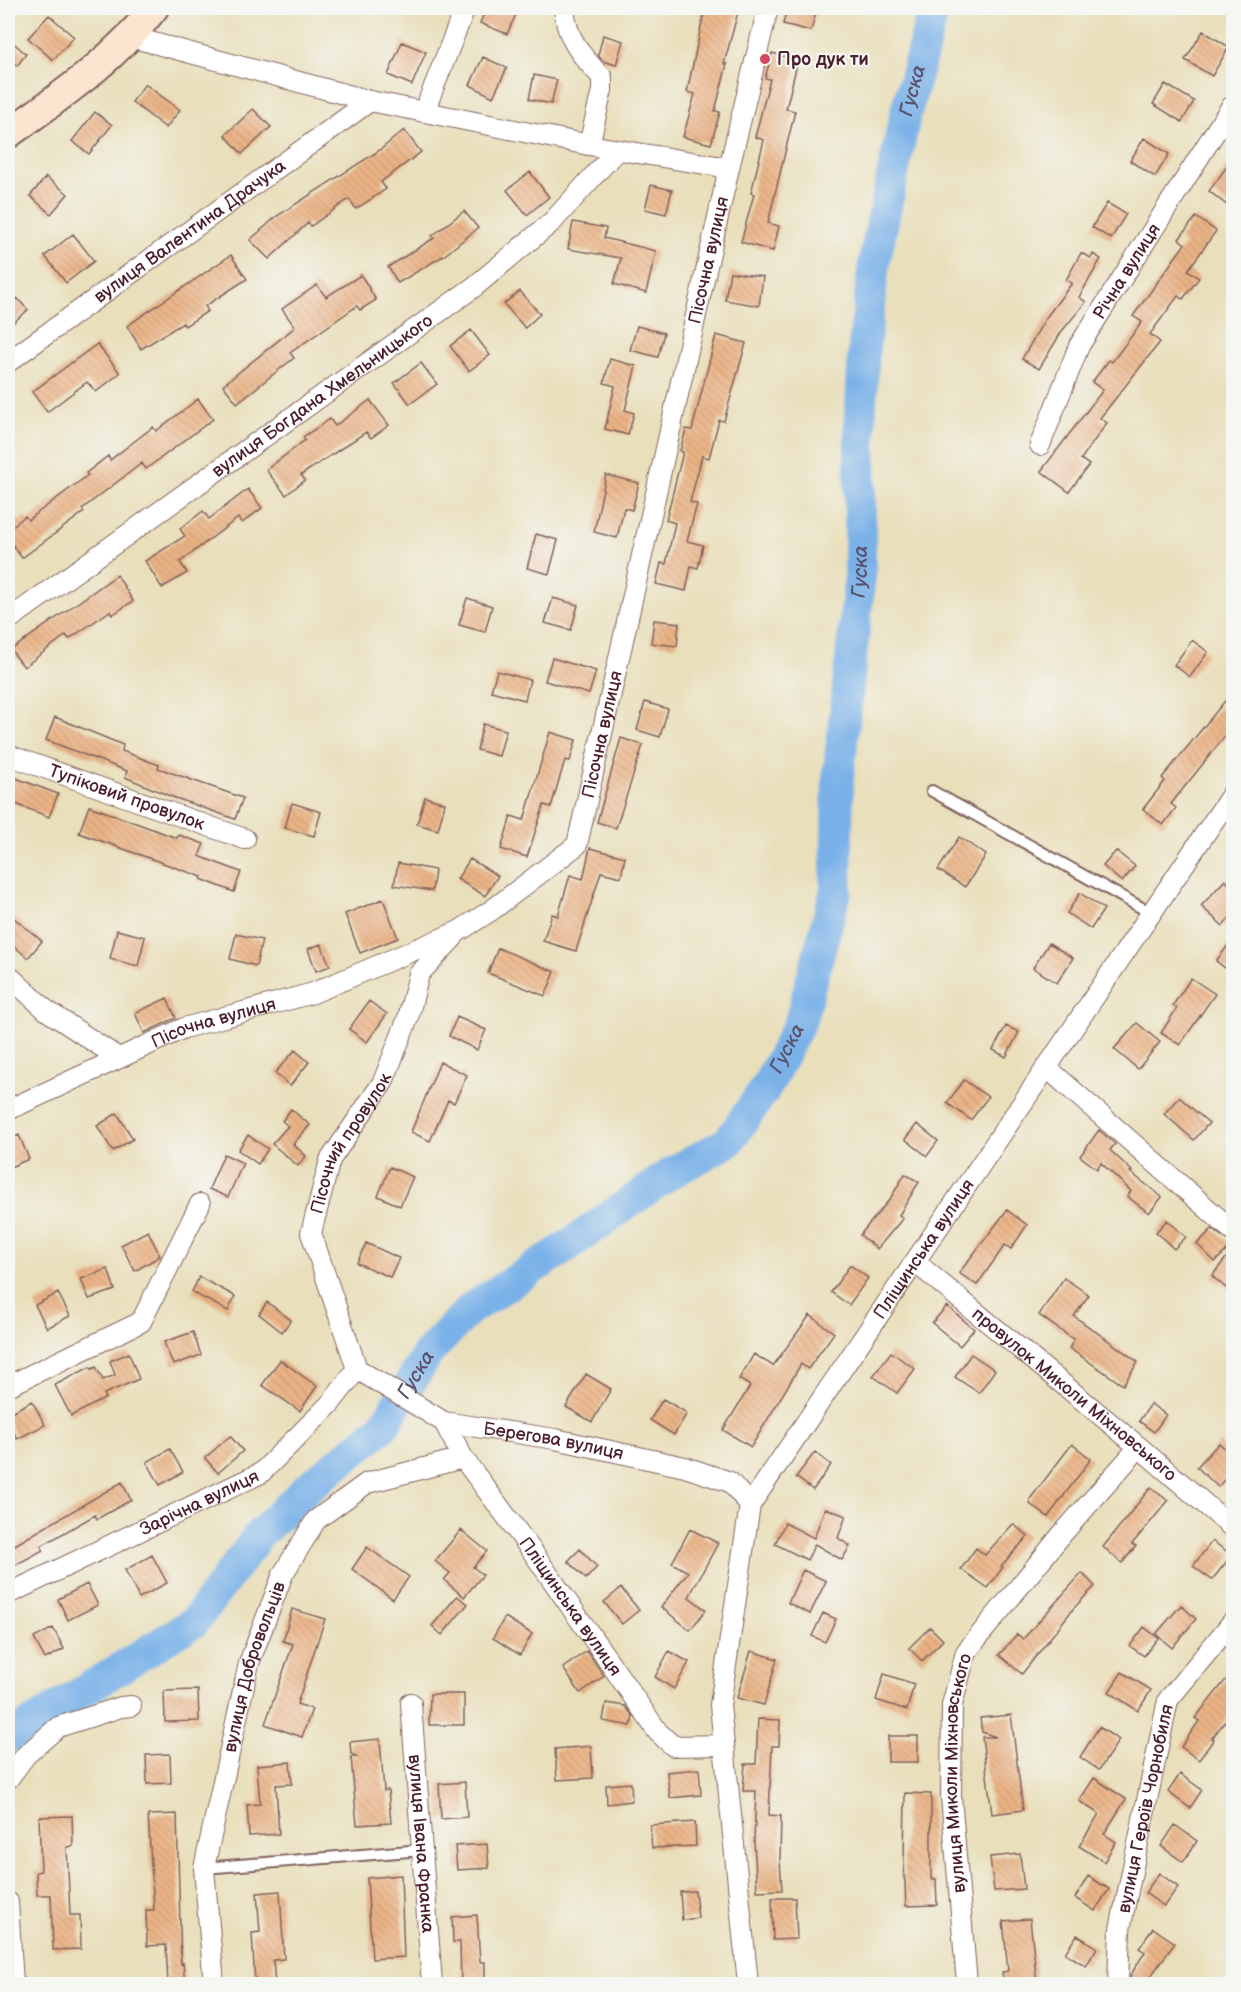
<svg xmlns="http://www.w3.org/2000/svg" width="1241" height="1992" viewBox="0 0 1241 1992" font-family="'Balsamiq Sans',sans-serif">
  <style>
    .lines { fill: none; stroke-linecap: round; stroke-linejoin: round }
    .river { stroke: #79b1e8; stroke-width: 32 }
    .building { fill: url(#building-back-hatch) }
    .service-casing { stroke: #82625d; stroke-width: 14 }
    .minor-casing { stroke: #82625d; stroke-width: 22 }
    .secondary-casing { stroke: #82625d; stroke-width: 32 }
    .service { stroke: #fff; stroke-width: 10 }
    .minor { stroke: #fff; stroke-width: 20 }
    .secondary { stroke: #fce5d0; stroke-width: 28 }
    .poi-dot { fill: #d1495b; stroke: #f6f6f2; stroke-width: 2 }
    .labels { text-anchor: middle; stroke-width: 4.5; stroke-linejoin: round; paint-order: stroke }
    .poi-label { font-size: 18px; font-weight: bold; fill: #4a1f2b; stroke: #f6f6f2; text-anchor: start }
    .street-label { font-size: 18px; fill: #4a1f2b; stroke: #f6f6f2 }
    .water-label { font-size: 20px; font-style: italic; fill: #5a526d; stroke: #f6f6f2 }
  </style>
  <defs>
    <pattern id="building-back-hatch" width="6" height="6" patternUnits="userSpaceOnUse" patternTransform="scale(1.5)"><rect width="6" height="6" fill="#ebb486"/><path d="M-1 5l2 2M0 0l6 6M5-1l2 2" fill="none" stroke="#cb9a74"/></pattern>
  </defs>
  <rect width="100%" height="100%" fill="#f6f6f2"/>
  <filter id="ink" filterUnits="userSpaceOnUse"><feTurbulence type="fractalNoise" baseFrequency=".0167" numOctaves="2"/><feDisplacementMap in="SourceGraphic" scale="12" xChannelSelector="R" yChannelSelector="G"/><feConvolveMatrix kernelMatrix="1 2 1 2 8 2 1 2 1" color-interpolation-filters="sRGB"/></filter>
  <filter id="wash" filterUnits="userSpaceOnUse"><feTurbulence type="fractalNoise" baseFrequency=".008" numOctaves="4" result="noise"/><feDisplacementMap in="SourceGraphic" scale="24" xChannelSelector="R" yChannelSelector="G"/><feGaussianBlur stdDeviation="1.35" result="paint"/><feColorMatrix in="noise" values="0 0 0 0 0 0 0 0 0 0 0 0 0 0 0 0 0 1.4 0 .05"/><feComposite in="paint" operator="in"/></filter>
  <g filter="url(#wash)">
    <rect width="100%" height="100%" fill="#e9dfbb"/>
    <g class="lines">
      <path class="river" id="s1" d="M8,1738L194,1622L259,1535L306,1489L383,1427L429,1352L470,1309L562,1250L671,1173L728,1142L767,1086L800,1022L836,890L838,779L860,575V426L864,347L874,263L905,116L934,8"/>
    </g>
    <g id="blocks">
      <path class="building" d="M486,8H519L507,34L480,23Z
        M705,8L738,12L724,64H727L715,111L720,112L711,144L683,137L695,94L687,92Z
        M787,8H817L811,31L783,24Z
        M49,15L74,37L53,60L28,38Z
        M1203,31L1229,47L1212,76L1185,60Z
        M603,35L623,41L616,65L603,61L598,55Z
        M8,38L26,54L17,66L8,58Z
        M402,42L426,52L412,85L388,75Z
        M772,53L798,60L786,109L795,111L768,223L779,226L773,251L741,242L754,194L751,193L764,140L755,137L770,79L765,78Z
        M483,57L507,68L493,97L470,85Z
        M534,75L557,80L551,104L529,99Z
        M145,84L180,110L166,128L132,102Z
        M1165,84L1194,101L1182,122L1153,104Z
        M253,109L271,127L242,154L225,135Z
        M95,112L112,125L89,154L72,141Z
        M404,130L421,152L381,182L386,189L356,209L349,199L311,226L308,223L269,259L250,240L277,216L380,150Z
        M1144,138L1169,154L1155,177L1130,161Z
        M1233,158V210L1209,191Z
        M530,172L549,197L527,215L507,190Z
        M46,177L68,194L51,214L30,196Z
        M651,185L672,190L666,214L645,209Z
        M1107,203L1126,214L1111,239L1092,227Z
        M464,211L478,228L445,255L398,283L388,267L434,238L432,236Z
        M1196,217L1216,231L1188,270L1199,278L1183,299L1178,296L1150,334L1160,342L1100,418L1107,423L1081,459L1089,465L1069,492L1041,471L1103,390L1092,382L1109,360L1112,362L1142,322L1133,316L1185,244L1179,239Z
        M573,222L606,228L604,238L656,251L646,293L614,284L621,258L568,249Z
        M73,234L94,261L66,283L45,256Z
        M1081,253L1091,258L1093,254L1101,259L1079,297L1086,302L1062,331L1039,369L1022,359L1045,319L1072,283L1066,280Z
        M231,255L247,279L205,306L208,311L185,326L183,323L141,349L127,326Z
        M730,272L763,277L759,306L725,300Z
        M361,275L376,300L360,310L357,306L290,353L294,358L237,403L223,385L295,327L282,309L317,285L326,297Z
        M520,291L540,314L525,328L504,304Z
        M17,298L28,310L8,327V307Z
        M637,326L664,333L658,357L630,350Z
        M471,330L490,355L469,371L450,346Z
        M716,335L746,343L724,421L719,420L709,458L702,456L690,502L697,504L687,541L703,545L698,568L691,566L686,591L656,584L661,563L666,564L675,523L666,520L683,452L680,451L686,429L692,430Z
        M97,344L120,373L96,392L87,382L47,412L32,392Z
        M610,359L636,366L625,410L634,413L628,435L605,429L615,386L604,383Z
        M421,363L437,384L410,404L394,383Z
        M198,399L213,419L146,469L142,463L82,509L84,512L22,558L8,539V530L25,516L28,520L88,475L86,473L108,456L110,460L153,427L156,431Z
        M370,400L389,425L371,438L366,432L301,475L305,480L286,495L266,470L305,440L303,437L330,419L335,426Z
        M606,475L639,483L632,510L624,508L617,538L594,532Z
        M248,489L262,508L242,523L238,518L180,562L187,573L162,588L145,561L185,536L180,529L203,511L209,519Z
        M536,534L558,540L549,574L527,568Z
        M117,575L133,601L112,615L110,611L69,639L66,635L24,667L11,650Z
        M467,598L492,606L485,632L459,625Z
        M553,598L578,605L571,630L545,623Z
        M654,620L679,623L677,646L651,643Z
        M1192,640L1208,652L1190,677L1174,665Z
        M552,658L596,671L589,694L545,681Z
        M497,671L530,680L525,700L491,691Z
        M1233,691V726L1171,804L1176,808L1163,825L1143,809L1165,781L1162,778Z
        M645,702L668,709L660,737L637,730Z
        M55,717L123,745L122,751L159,765L158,768L243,798L235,819L170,796L125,777L127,771L46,740Z
        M483,724L506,730L499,756L477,750Z
        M550,732L576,740L570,761L565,760L551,807L544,805L527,857L501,849L511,816L524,820Z
        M621,738L643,745L616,828L597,822Z
        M8,775L58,794L49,817L8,801Z
        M425,797L445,803L438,830L417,824Z
        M292,803L321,812L314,836L285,828Z
        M89,806L177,838L179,835L204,844L199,856L241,872L234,892L201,879L202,877L79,833Z
        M959,837L986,855L965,887L938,870Z
        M590,848L625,857L621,877L601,872L576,951L543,941L552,914L558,916L570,875L583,879Z
        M1116,851L1135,866L1122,882L1103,866Z
        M470,859L498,876L485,896L457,879Z
        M398,863L435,870L432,891L394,885Z
        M1225,880L1233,888V914L1223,926L1201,906Z
        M1080,893L1104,909L1091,929L1067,913Z
        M383,899L398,938L360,953L345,914Z
        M8,913L42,941L28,958L8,941Z
        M117,930L145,937L138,966L110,959Z
        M236,934L262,940L256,966L230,959Z
        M1233,939V974L1216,961Z
        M1049,943L1073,958L1057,983L1033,968Z
        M321,944L330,966L316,971L308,949Z
        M498,948L555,972L545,996L488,973Z
        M1191,978L1215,994L1180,1045L1161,1033L1177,1008L1173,1005Z
        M167,998L176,1018L144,1033L135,1013Z
        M369,1001L387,1014L367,1042L349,1029Z
        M457,1017L486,1030L477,1050L449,1036Z
        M1137,1023L1160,1042L1138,1069L1114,1049Z
        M1006,1026L1019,1032L1006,1057L993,1050Z
        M295,1050L309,1062L290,1086L275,1073Z
        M440,1062L467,1075L454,1103L448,1100L430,1141L411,1132Z
        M964,1080L988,1097L971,1120L947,1103Z
        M1179,1097L1209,1123L1194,1140L1164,1114Z
        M291,1109L310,1125L293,1144L306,1156L298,1166L272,1144L288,1126L282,1121Z
        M117,1113L133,1139L113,1151L97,1126Z
        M917,1124L938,1141L927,1156L905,1139Z
        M1099,1130L1115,1144L1110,1150L1132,1171L1130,1172L1162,1197L1149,1213L1127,1196L1131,1191L1101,1163L1097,1169L1080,1156Z
        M19,1135L29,1159L8,1168V1140Z
        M248,1135L268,1149L258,1164L238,1150Z
        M224,1154L243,1163L228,1197L209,1189Z
        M390,1167L413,1177L400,1206L378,1196Z
        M905,1174L919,1182L899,1215L903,1218L877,1249L860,1235L890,1199Z
        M1007,1210L1027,1225L1011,1249L1005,1245L977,1285L959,1273Z
        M1167,1220L1186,1237L1174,1249L1156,1232Z
        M1212,1229L1233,1244L1215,1262L1197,1244Z
        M148,1231L160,1256L135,1271L121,1245Z
        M366,1243L399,1258L390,1277L357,1263Z
        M1233,1249V1294L1212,1276Z
        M850,1265L868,1278L849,1305L831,1292Z
        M108,1269L115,1290L89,1299L81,1279Z
        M199,1277L235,1296L228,1311L192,1292Z
        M1064,1278L1089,1295L1074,1316L1138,1362L1123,1385L1069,1348L1074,1340L1039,1315Z
        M58,1293L70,1316L47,1328L35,1305Z
        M267,1302L291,1320L282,1332L259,1314Z
        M947,1306L974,1329L960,1346L932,1323Z
        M810,1315L834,1333L808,1369L801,1364L751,1447L723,1430L750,1386L739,1379L754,1354L773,1366Z
        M193,1332L201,1355L173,1365L164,1342Z
        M891,1352L915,1369L897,1393L873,1376Z
        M129,1353L139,1379L104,1394L106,1398L71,1416L55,1385L90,1367L92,1369L96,1367L103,1380L115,1375L110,1361Z
        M971,1354L995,1370L979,1393L955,1377Z
        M280,1360L317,1386L300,1411L262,1385Z
        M586,1374L611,1389L592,1422L566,1407Z
        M663,1399L687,1413L674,1435L650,1420Z
        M32,1401L45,1425L17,1439L8,1420V1414Z
        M1151,1404L1166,1415L1154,1432L1139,1421Z
        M230,1436L243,1451L218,1473L205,1458Z
        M1219,1443L1233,1456V1470L1218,1487L1197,1467Z
        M1072,1444L1091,1459L1048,1517L1030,1504V1499Z
        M170,1449L183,1472L160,1485L147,1462Z
        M815,1452L831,1465L813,1490L796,1477Z
        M122,1482L131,1500L97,1519L95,1515L41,1546L43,1550L12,1567L8,1559V1549Z
        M1151,1487L1168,1501L1132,1544L1136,1546L1122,1563L1103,1547Z
        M825,1508L846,1516L838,1538L850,1546L842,1560L815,1544L807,1560L775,1544L785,1523L814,1538Z
        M1013,1524L1028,1536L1001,1566L1003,1567L988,1588L961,1569L976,1548L985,1555Z
        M690,1529L718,1543L689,1597L706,1610L690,1630L661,1607L688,1572L672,1563Z
        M461,1530L487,1551L473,1567L483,1575L464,1597L444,1580L450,1573L435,1561Z
        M1212,1541L1232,1555L1212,1580L1193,1566Z
        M367,1547L409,1577L393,1599L352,1569Z
        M580,1549L597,1567L586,1579L568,1561Z
        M152,1555L167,1583L139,1598L125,1570Z
        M803,1570L826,1581L810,1614L788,1603Z
        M1082,1573L1095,1586L1073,1609L1022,1674L999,1655L1017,1634L1023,1639Z
        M87,1584L98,1605L68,1620L58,1599Z
        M621,1588L639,1610L622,1624L604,1602Z
        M457,1596L468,1604L442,1635L432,1626Z
        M1181,1605L1196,1619L1172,1648L1156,1634Z
        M292,1609L325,1619L297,1704L312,1709L302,1737L265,1724L293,1644L283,1641Z
        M823,1613L836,1619L825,1642L812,1636Z
        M505,1617L532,1634L520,1655L493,1638Z
        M930,1627L943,1640L922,1661L909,1648Z
        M1144,1627L1158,1638L1144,1656L1130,1646Z
        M53,1628L64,1649L45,1659L34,1638Z
        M587,1651L604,1676L580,1693L563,1668Z
        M669,1651L689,1662L674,1689L655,1677Z
        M751,1651L777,1659L764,1705L737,1698Z
        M1233,1671V1711L1212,1738L1214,1739L1199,1760L1181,1747L1199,1721L1195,1718Z
        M1122,1672L1151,1690L1138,1711L1109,1692Z
        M884,1674L914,1684L907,1710L876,1700Z
        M198,1690L199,1721L165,1722L164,1691Z
        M430,1694H464V1725H429Z
        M606,1703L625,1706L633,1716L631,1726L603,1721Z
        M1011,1715L1023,1810L992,1814L982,1737H996L982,1732L980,1718Z
        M758,1719L780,1720L779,1746H772L769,1815L781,1816L780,1860L782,1890L757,1891L754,1842L756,1791H743L745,1764H756Z
        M1099,1727L1119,1740L1099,1770L1080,1757Z
        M888,1736H918V1762H888Z
        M380,1739L384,1791L388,1790L391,1823L357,1825L351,1757H358L351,1754L350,1742Z
        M591,1746L593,1778L557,1780L555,1749Z
        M170,1754L171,1783L147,1784L146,1755Z
        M290,1762L292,1784L276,1785L279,1834L249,1836L247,1805L260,1804L257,1765Z
        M699,1769L701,1795L670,1798L667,1772Z
        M1180,1774L1202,1790L1190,1808L1168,1792Z
        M1094,1778L1126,1799L1104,1834L1116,1842L1104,1862L1079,1846L1099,1814L1079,1801Z
        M465,1782L467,1817L441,1819L439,1784Z
        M631,1783L632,1801L607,1804L606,1785Z
        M905,1793L931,1794V1879H936L937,1905L906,1906L904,1862Z
        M177,1814L181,1964L183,1963L185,1984H168L166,1945L147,1946L146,1910H154L148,1815Z
        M72,1816L73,1846L67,1847L70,1915H80L81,1949L53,1950L51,1895H37L36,1872L41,1871L39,1817Z
        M695,1822L696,1846L652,1848L650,1825Z
        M1175,1825L1197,1841L1183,1862L1161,1846Z
        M487,1844L489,1868L457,1870L455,1846Z
        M1020,1854L1024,1889L994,1891L990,1857Z
        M1159,1873L1178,1887L1164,1906L1145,1893Z
        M401,1875L404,1957L372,1959L367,1878Z
        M1088,1876L1109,1889L1095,1911L1075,1898Z
        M280,1891L284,1959L273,1960L275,1984H255L252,1933L260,1932L257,1893Z
        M695,1891L698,1918L682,1920L680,1892Z
        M772,1898H795L797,1939L773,1940Z
        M477,1915L480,1962H485V1984H461L460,1942H453L452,1917Z
        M1030,1919L1037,1984H1004L1002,1972L1008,1971L1003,1921Z
        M1153,1928L1175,1943L1145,1984H1130V1976L1145,1952L1139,1948Z
        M1077,1935L1097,1948L1086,1966L1065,1953Z"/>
    </g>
  </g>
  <g filter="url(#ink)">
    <use href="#blocks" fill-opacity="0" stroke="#82625d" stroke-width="1.5"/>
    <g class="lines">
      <g class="service-casing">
        <path id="service" d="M932,791L1151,913
          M204,1868L422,1850"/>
      </g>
      <g class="minor-casing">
        <g id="minor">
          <path d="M564,8C566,38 581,56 602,77V90L589,145"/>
          <path d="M131,37L370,101L589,145L729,168"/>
          <path d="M424,112L465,8"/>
          <path id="s2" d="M8,362L370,101"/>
          <path id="s3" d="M1040,445L1079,346L1231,107"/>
          <path id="s4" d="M8,620L474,287L553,221L617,150"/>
          <path id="s5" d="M8,755L245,839"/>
          <path d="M8,975L46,1010L117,1057"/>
          <path d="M1046,1067L1234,1232"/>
          <path id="s6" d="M8,1110L184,1028L313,993L459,931L492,910L577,845L729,168L768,8"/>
          <path id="s7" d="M915,1262L1139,1447L1234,1529"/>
          <path id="s8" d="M357,1369L311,1233L330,1160L383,1082L408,1018L419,974L453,938"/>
          <path id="s9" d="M357,1369L444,1422L555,1439L685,1467L730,1482L750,1505"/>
          <path d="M8,1386L141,1322L200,1204"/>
          <path id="s10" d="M444,1422L463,1458L532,1551L658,1732L673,1746L724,1745"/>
          <path id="s11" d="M8,1594L261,1473L329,1405L357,1369"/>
          <path id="s12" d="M411,1703L432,1984"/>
          <path d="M8,1779L26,1755L58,1727L121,1707L131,1706"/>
          <path d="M8,1902L13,1984"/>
          <path id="s13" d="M214,1984L204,1868L249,1663L283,1574L316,1520L367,1483L463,1458"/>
          <path id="s14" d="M748,1984L720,1705L750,1505L1234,791"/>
          <path id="s15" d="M967,1984L951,1797L952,1705L966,1652L1063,1533L1139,1447"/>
          <path id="s16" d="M1118,1984L1120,1929L1168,1700L1234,1620"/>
        </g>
      </g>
      <g class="secondary-casing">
        <path id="secondary" d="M8,134C61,96 114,60 154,8"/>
      </g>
      <use href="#service" class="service"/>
      <use href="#minor" class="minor"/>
      <use href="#secondary" class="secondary"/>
    </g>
  </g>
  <circle class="poi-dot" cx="765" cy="59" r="6"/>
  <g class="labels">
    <g class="poi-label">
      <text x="777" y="65">Про дук ти</text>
    </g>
    <g class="street-label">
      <text dy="6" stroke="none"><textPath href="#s2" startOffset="224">вулиця Валентина Драчука</textPath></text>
      <text dy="6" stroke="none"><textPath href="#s6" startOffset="1232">Пісочна вулиця</textPath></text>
      <text dy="6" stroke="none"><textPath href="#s3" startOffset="195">Річна вулиця</textPath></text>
      <text dy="6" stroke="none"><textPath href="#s4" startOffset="386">вулиця Богдана Хмельницького</textPath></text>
      <text dy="6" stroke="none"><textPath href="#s6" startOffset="746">Пісочна вулиця</textPath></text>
      <text dy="6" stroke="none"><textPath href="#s5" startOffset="126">Тупіковий провулок</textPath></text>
      <text dy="6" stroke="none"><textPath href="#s6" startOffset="224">Пісочна вулиця</textPath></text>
      <text dy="6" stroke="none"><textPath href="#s8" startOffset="243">Пісочний провулок</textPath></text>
      <text dy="6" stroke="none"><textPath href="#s14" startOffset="792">Пліщинська вулиця</textPath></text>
      <text dy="6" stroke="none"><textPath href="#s7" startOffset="207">провулок Миколи Міхновського</textPath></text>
      <text dy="6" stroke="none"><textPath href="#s9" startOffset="213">Берегова вулиця</textPath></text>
      <text dy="6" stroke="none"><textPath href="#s11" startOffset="212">Зарічна вулиця</textPath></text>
      <text dy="6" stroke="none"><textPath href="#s10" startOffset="224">Пліщинська вулиця</textPath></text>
      <text dy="6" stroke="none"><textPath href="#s13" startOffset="324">вулиця Добровольців</textPath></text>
      <text dy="6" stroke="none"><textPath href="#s15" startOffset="212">вулиця Миколи Міхновського</textPath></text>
      <text dy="6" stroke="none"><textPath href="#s16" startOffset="178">вулиця Героїв Чорнобиля</textPath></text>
      <text dy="6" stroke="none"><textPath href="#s12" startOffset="141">вулиця Івана Франка</textPath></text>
    </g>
    <g class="water-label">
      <text dy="7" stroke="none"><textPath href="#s1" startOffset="2030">Гуска</textPath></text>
      <text dy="7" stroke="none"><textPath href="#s1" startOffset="1544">Гуска</textPath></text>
      <text dy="7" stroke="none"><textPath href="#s1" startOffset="1058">Гуска</textPath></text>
      <text dy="7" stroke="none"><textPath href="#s1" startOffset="554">Гуска</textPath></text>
    </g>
  </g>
  <rect width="1241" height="1992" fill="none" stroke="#f6f6f2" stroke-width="30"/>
</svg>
